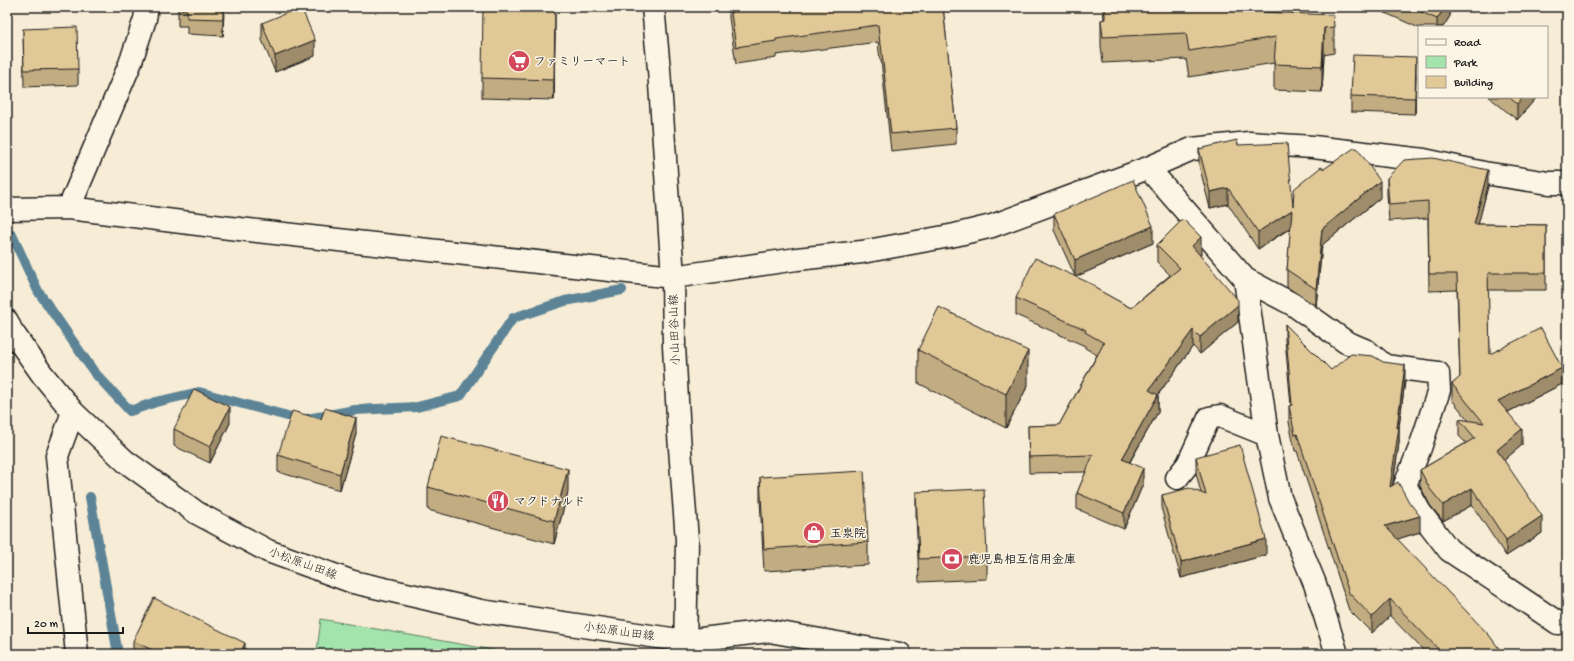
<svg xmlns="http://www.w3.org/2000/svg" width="1574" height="661" viewBox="0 0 1574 661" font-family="'Gochi Hand','Klee One',sans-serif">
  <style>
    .green { fill: #a3e3ac; stroke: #608064 }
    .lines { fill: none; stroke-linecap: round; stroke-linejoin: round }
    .stream { stroke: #5b8496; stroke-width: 10 }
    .minor-casing { stroke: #1c1c1c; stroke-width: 25 }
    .tertiary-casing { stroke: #1c1c1c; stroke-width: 25 }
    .secondary-casing { stroke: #1c1c1c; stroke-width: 25 }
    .minor { stroke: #fcf5e5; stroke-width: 22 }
    .tertiary { stroke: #fcf5e5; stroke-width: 22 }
    .secondary { stroke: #fcf5e5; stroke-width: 22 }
    .wall { fill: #c2ac82; stroke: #1c1c1c }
    .shaded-wall { fill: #9e8c6a; stroke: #1c1c1c }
    .building { fill: #e1c897; stroke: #1c1c1c }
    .labels { text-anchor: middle; stroke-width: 3; stroke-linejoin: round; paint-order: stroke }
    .poi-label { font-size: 12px; font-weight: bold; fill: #1c1c1c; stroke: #fcf5e5; text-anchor: start }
    .street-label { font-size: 12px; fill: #1c1c1c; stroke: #fcf5e5 }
  </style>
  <rect width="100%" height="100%" fill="#f7ecd5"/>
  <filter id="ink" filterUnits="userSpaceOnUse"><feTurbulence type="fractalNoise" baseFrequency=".025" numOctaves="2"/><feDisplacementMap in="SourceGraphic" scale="8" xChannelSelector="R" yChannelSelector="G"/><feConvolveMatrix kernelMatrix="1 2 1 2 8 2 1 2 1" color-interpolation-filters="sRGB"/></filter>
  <g filter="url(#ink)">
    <path class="green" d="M321,619L515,654H333L317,651Z"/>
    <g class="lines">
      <path class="stream" d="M12,235L38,291L94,372L130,411L156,402L199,392L302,420L355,410L417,407L460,396L513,318L565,301L622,290
        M90,497L118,654"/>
      <g class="minor-casing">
        <path id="minor" d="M1148,168L1245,279L1267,435L1280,498L1315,584L1337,654
          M69,208L130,64L145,19L147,7
          M7,209L69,208L230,228L673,277L797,259L862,252L955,235L992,226L1148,168L1192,149L1249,143L1313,147L1424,160L1484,173L1549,183H1567
          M1245,279L1294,305L1346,342L1367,351L1385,366L1438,373L1439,390L1420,448L1405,485L1420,512L1449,550L1558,623
          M73,412L57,456L77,654
          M1177,478L1188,464L1209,418L1220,416L1267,435"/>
      </g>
      <g class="tertiary-casing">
        <path id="tertiary" d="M7,321L11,330L42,374L73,412L125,461L197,513L268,551L353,582L481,611L685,641L769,631L900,654"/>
      </g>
      <g class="secondary-casing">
        <path id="secondary" d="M653,7L659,69L673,277L674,346L679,435L687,540L685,654"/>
      </g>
      <use href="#minor" class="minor"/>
      <use href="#tertiary" class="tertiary"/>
      <use href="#secondary" class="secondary"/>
    </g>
    <path class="wall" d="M178,7H224L223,36L187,34V26H178Z
      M729,7H943L956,128V144L891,151L881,60H880L878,42L776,55V58L736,64L729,18Z
      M1103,7H1169V9L1261,12L1334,27V53L1324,55L1322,92L1274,90V63L1189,77L1186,59L1103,63L1101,46V20H1104Z
      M1372,7H1450V16L1443,27H1419V28Z
      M262,23L315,56L275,72L262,40Z
      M23,29L78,69V85L24,87Z
      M555,33L554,100L482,98V78Z
      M1416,74L1415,114L1351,112V96Z
      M1489,97H1537L1517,120Z
      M1238,145L1293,206L1324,169L1380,198L1322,245L1316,306L1287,287V270L1291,228L1258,249L1228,204L1210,208L1199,165V149Z
      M1387,178L1488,186L1478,224L1546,225V290H1488L1490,354L1562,384L1508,412L1522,445L1504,460L1542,533L1506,556L1472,505L1443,521L1430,505L1420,486V470L1466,443L1459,436V419L1469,421L1452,400V384L1460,378L1457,290L1429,291L1428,218L1389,221L1387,195Z
      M1054,214L1153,243L1075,277L1096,289L1131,308L1170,275L1157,262V245L1201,254L1200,255L1238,322L1200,354L1193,346L1158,395V412L1130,462L1143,484L1124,529L1077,509V493L1086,472L1029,473L1028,426L1059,425L1097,355L1085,348V346L1016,315V298L1075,276L1054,230Z
      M1285,324L1331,370L1405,381L1399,427V443L1393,485L1420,532L1397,539L1503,654H1427L1390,616L1372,633L1349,610L1297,451H1295L1289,422V406H1291L1285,340Z
      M918,350L1028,385L1006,428L918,383Z
      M230,423L210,463L174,446V429Z
      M356,434L340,490L278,472V455Z
      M1196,457L1266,555L1181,578L1162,511V495L1201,493L1196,473Z
      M760,477L868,542V565L764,571L760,500Z
      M428,487L568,492L554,544L428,510Z
      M916,492L987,556V579L919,582L916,515Z
      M133,641L245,654H133Z"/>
    <path class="shaded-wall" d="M223,7H224L223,36Z
      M1445,7H1450V16L1443,27H1437V19Z
      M555,13V33L554,100V80Z
      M1324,28V55L1322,92V66Z
      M315,40V56L275,72V56Z
      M1416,57V74L1415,114V98Z
      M1523,97H1537L1517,120V104Z
      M1488,170V186L1474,241V224Z
      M1380,181V198L1322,245L1316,306V289L1322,229Z
      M1228,188V204L1210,208V192Z
      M1292,210V226L1258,249V232Z
      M1153,226V243L1075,277V260Z
      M1201,237V254L1192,262V246Z
      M1238,305V322L1200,354V337Z
      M1193,330V346L1149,407V390Z
      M1028,351V385L1006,428V394Z
      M1405,365V381L1399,427V443L1390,503V487Z
      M1562,368V384L1498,417V401Z
      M1158,395V412L1122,475V459Z
      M230,407V423L210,463V447Z
      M356,418V434L340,490V474Z
      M1522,429V445L1497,466V450Z
      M1143,468V484L1124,529V513Z
      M568,469V492L554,544V521Z
      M1472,488V505L1443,521V505Z
      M1420,516V532L1385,543V526Z
      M1542,516V533L1506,556V540Z
      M1266,539V555L1181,578V562Z
      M1390,599V616L1372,633V617Z
      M245,643V654H240Z"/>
    <path class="building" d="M178,7H223V19L187,18V10L178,9Z
      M301,7L315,40L275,56L262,23Z
      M483,7H555L554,80L482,78Z
      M730,7H943L956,128L891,134L881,44H880L878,25L776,39V41L736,47Z
      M1105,7H1169V9L1179,7H1260L1261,12L1333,15L1334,27L1324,28L1322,66L1274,64L1276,37L1189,51L1186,33L1103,37L1101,20L1105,19Z
      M1410,7H1445L1437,19Z
      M77,27L78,69L24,70L23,29Z
      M1353,55L1416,57L1415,98L1351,96Z
      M1509,97H1523L1517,104Z
      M1237,140L1238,145L1287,143L1293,206L1294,189L1321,167L1324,169L1354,148H1357L1380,181L1322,229L1316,289L1287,270L1292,210L1258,232L1228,188L1210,192L1199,149Z
      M1433,158L1488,170L1474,224L1546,225V273H1488L1490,354L1541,328L1562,368L1498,401L1522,429L1497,450L1542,516L1506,540L1472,488L1443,505L1430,489L1420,470L1475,438L1459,419L1484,423L1452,384L1460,377L1457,274H1429L1428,201L1389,204L1387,178L1404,160Z
      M1133,180L1153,226L1075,260L1054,214Z
      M1183,219L1201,237L1192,246L1238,300V305L1200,337L1193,330L1149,390L1158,395L1122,459L1143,468L1124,513L1077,493L1093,455L1029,457L1028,426L1059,425L1104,343L1085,332L1086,330L1016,298L1035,258L1096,286L1095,288L1131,308L1180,268L1157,245Z
      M939,307L1028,351L1006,394L918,350Z
      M1285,324L1331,370L1351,354L1373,356L1383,362L1405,365L1397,428L1399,427L1390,487L1398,482L1409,502L1420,516L1385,526L1489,635L1503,654H1443L1390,599L1372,617L1349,593L1297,434L1295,435L1289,406L1292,405Z
      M194,389L230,407L210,447L174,429Z
      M325,408L356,418L340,474L278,455L292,411L321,419Z
      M441,436L568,469L554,521L428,487Z
      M1240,445L1266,539L1181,562L1162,495L1189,488L1206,495L1196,457Z
      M864,471L868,542L764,549L760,477Z
      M984,489L987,556L919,559L916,492Z
      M154,598L245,643L240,654H161L133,641Z"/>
  </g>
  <defs>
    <g id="supermarket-disc" transform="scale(1.15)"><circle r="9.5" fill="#d1495b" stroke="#fcf5e5"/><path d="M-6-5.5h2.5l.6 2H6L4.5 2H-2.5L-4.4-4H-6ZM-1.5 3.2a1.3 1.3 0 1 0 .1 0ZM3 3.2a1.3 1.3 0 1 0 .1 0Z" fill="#fff"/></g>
    <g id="restaurant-disc" transform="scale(1.15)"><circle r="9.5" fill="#d1495b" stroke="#fcf5e5"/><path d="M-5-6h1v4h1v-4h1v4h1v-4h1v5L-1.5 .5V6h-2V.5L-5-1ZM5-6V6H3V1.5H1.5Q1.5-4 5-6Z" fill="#fff"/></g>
    <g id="shop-disc" transform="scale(1.15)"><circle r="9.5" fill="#d1495b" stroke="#fcf5e5"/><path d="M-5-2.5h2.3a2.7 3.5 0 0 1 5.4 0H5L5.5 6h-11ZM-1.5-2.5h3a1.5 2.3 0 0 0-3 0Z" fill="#fff"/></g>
    <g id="bank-disc" transform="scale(1.15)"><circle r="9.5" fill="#d1495b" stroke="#fcf5e5"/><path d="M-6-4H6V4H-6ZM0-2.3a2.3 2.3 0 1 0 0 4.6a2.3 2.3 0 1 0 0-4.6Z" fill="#fff"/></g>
  </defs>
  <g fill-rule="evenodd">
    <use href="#supermarket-disc" x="519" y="61"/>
    <use href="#restaurant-disc" x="498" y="501"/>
    <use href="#shop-disc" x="814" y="533"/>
    <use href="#bank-disc" x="952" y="559"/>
  </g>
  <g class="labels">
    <g class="poi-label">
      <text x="534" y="65">ファミリーマート</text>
      <text x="514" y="505">マクドナルド</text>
      <text x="830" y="537">玉泉院</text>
      <text x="968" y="563">鹿児島相互信用金庫</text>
    </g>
    <g class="street-label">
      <text transform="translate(674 330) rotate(-92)" y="4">小山田谷山線</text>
      <text transform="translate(303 563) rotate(20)" y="4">小松原山田線</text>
      <text transform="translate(619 631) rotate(8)" y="4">小松原山田線</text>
    </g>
  </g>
  <rect width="1574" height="661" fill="none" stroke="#fcf5e5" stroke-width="24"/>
  <rect x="12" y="12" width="1550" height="637" fill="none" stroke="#1c1c1c" stroke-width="1.5" filter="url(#ink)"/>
  <rect x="1418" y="26" width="130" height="72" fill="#fcf5e5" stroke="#a29e95"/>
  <rect x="1426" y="39" width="20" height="6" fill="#fcf5e5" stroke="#a29e95"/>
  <text x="1454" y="46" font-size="12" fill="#1c1c1c">Road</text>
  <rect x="1426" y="56" width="20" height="12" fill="#a3e3ac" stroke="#a29e95"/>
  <text x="1454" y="66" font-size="12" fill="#1c1c1c">Park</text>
  <rect x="1426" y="76" width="20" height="12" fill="#e1c897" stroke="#a29e95"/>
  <text x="1454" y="86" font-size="12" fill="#1c1c1c">Building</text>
  <path d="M28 627v6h95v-6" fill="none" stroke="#1c1c1c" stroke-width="2"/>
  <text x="34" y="627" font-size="12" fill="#1c1c1c" stroke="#fcf5e5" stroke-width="3" paint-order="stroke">20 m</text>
</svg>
